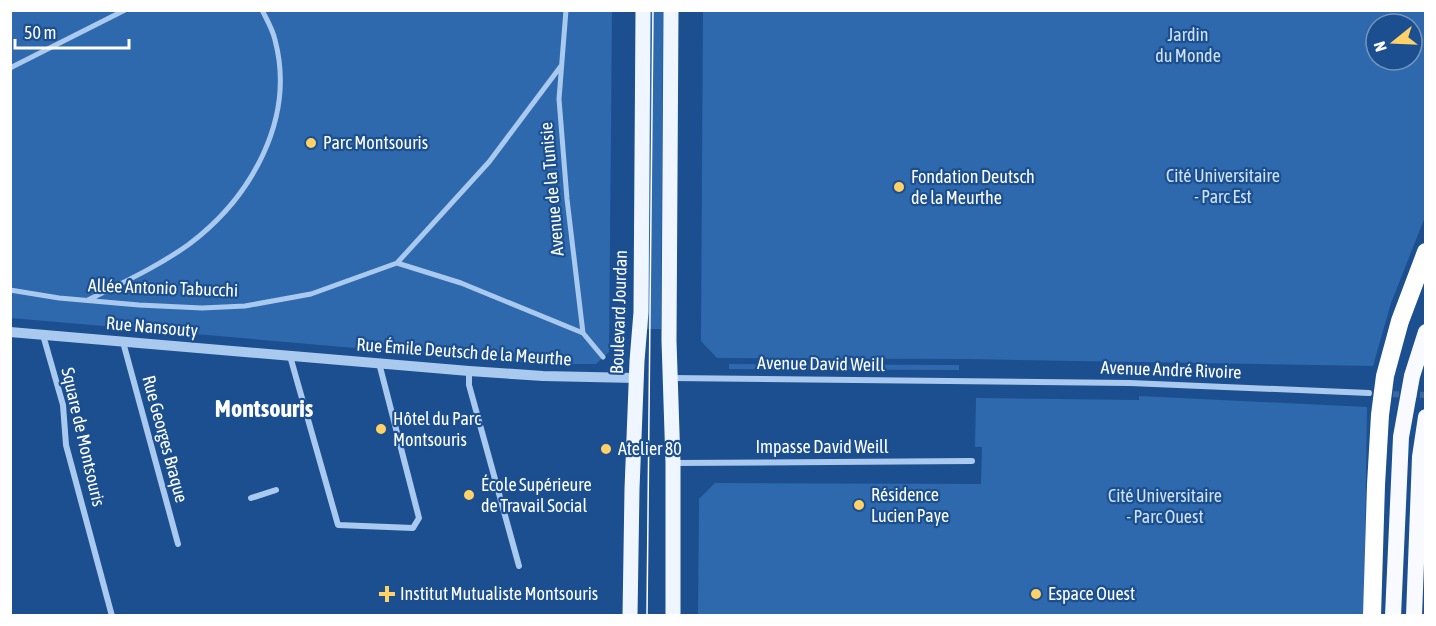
<svg xmlns="http://www.w3.org/2000/svg" width="1436" height="626" viewBox="0 0 1436 626" font-family="'Asap Condensed',sans-serif">
  <style>
    .green { fill: #2e69ad; fill-rule: evenodd }
    .lines { fill: none; stroke-linecap: round; stroke-linejoin: round }
    .minor-tunnel { stroke: #3d69a0; stroke-width: 6; stroke-dasharray: 6 3; stroke-linecap: butt }
    .pedestrian { stroke: #a9c9ee; stroke-width: 5 }
    .minor { stroke: #a9c9ee; stroke-width: 6 }
    .tertiary { stroke: #a9c9ee; stroke-width: 10 }
    .primary { stroke: #f0f6ff; stroke-width: 15 }
    .trunk { stroke: #f8faff; stroke-width: 16 }
    .motorway { stroke: #fff; stroke-width: 18 }
    .tram { stroke: #fff; stroke-width: 1.5 }
    .poi-dot { fill: #ffd166; stroke: #1b4f8f; stroke-width: 2 }
    .labels { text-anchor: middle; stroke-width: 4.5; stroke-linejoin: round; paint-order: stroke }
    .park-label { font-size: 18px; fill: #cfe3fa; stroke: #1b4f8f }
    .poi-label { font-size: 18px; fill: #fff; stroke: #1b4f8f; text-anchor: start }
    .street-label { font-size: 18px; fill: #fff; stroke: #1b4f8f }
    .district-label { font-size: 24px; font-weight: bold; fill: #fff; stroke: #1b4f8f }
  </style>
  <rect width="100%" height="100%" fill="#1b4f8f"/>
  <path class="green" d="M10,11H612L609,352L596,364H539L11,318Z
    M649,11H663L661,329H647Z
    M703,11H1425V217L1391,303L1373,366L965,359L717,358L701,341ZM1376,24H1412V60H1376Z
    M729,364L959,365V370L729,369Z
    M1139,396L1367,407L1364,615L698,616L699,499L715,483L981,484L982,447H975L976,398L1139,400Z"/>
  <g class="lines">
    <path class="minor-tunnel" d="M1384,394L1426,395"/>
    <path class="pedestrian" d="M566,10L559,99L567,199L583,333L603,357
      M10,68L125,10
      M397,263L489,162L561,66
      M10,290L59,298L139,305L202,308L245,306L311,294L397,263L461,283L583,333
      M88,300C122,283 157,267 188,245C251,198 296,119 275,40C273,30 267,20 262,10"/>
    <path class="minor" d="M43,335L63,405L66,445L112,616
      M123,342L178,544
      M290,356L338,525L413,528L419,518L379,363
      M469,371V385L519,566
      M671,378L1130,383L1369,393
      M674,463L972,461
      M251,498L276,490"/>
    <path class="tertiary" d="M10,332L469,371L543,376L636,378"/>
    <path class="primary" d="M671,10L669,341L673,463V616
      M630,616L632,489L637,361L641,312L643,10"/>
    <path class="trunk" d="M1393,616L1401,437L1412,376L1426,332
      M1414,616L1420,457L1426,417"/>
    <path class="motorway" d="M1372,616L1376,485L1380,415L1385,376L1400,321L1426,252"/>
    <path class="tram" d="M647,616L653,10"/>
  </g>
  <g class="poi-dot">
    <circle cx="311" cy="143" r="6"/>
    <circle cx="899" cy="187" r="6"/>
    <circle cx="381" cy="429" r="6"/>
    <circle cx="606" cy="449" r="6"/>
    <circle cx="469" cy="495" r="6"/>
    <circle cx="859" cy="505" r="6"/>
    <path d="M384 585h6v6h6v6h-6v6h-6v-6h-6v-6h6z"/>
    <circle cx="1036" cy="594" r="6"/>
  </g>
  <g class="labels">
    <g class="park-label">
      <text x="1188" y="41">Jardin<tspan x="1188" dy="21">du Monde</tspan></text>
      <text x="1223" y="182">Cité Universitaire<tspan x="1223" dy="21">- Parc Est</tspan></text>
      <text x="1165" y="502">Cité Universitaire<tspan x="1165" dy="21">- Parc Ouest</tspan></text>
    </g>
    <g class="poi-label">
      <text x="323" y="149">Parc Montsouris</text>
      <text x="911" y="183">Fondation Deutsch<tspan x="911" dy="21">de la Meurthe</tspan></text>
      <text x="393" y="425">Hôtel du Parc<tspan x="393" dy="21">Montsouris</tspan></text>
      <text x="618" y="455">Atelier 80</text>
      <text x="481" y="491">École Supérieure<tspan x="481" dy="21">de Travail Social</tspan></text>
      <text x="871" y="501">Résidence<tspan x="871" dy="21">Lucien Paye</tspan></text>
      <text x="400" y="600">Institut Mutualiste Montsouris</text>
      <text x="1048" y="600">Espace Ouest</text>
    </g>
    <g class="street-label">
      <text transform="translate(552 189) rotate(-95)" y="6">Avenue de la Tunisie</text>
      <text transform="translate(163 288) rotate(2)" y="6">Allée Antonio Tabucchi</text>
      <text transform="translate(619 312) rotate(-88)" y="6">Boulevard Jourdan</text>
      <text transform="translate(152 327) rotate(5)" y="6">Rue Nansouty</text>
      <text transform="translate(464 352) rotate(4)" y="6">Rue Émile Deutsch de la Meurthe</text>
      <text transform="translate(821 364) rotate(1)" y="6">Avenue David Weill</text>
      <text transform="translate(1171 370) rotate(2)" y="6">Avenue André Rivoire</text>
      <text transform="translate(83 437) rotate(77)" y="6">Square de Montsouris</text>
      <text transform="translate(165 439) rotate(75)" y="6">Rue Georges Braque</text>
      <text x="822" y="453">Impasse David Weill</text>
    </g>
    <g class="district-label">
      <text x="264" y="417">Montsouris</text>
    </g>
  </g>
  <rect width="1436" height="626" fill="none" stroke="#ffffff" stroke-width="24"/>
  <g transform="translate(1394 42) rotate(252)"><circle r="28" fill="#1b4f8f" stroke="#7695bc" stroke-width="1.5"/>
  <path d="M0-4.5L10 22L0 15L-10 22Z" fill="#ffd166"/>
  <text y="-9" font-size="16" font-weight="bold" text-anchor="middle" fill="#ffffff">N</text>
  </g>
  <path d="M15 39v9h114v-9" fill="none" stroke="#ffffff" stroke-width="3"/>
  <text x="24" y="39" font-size="18" fill="#ffffff" stroke="#1b4f8f" stroke-width="4.5" paint-order="stroke">50 m</text>
</svg>
